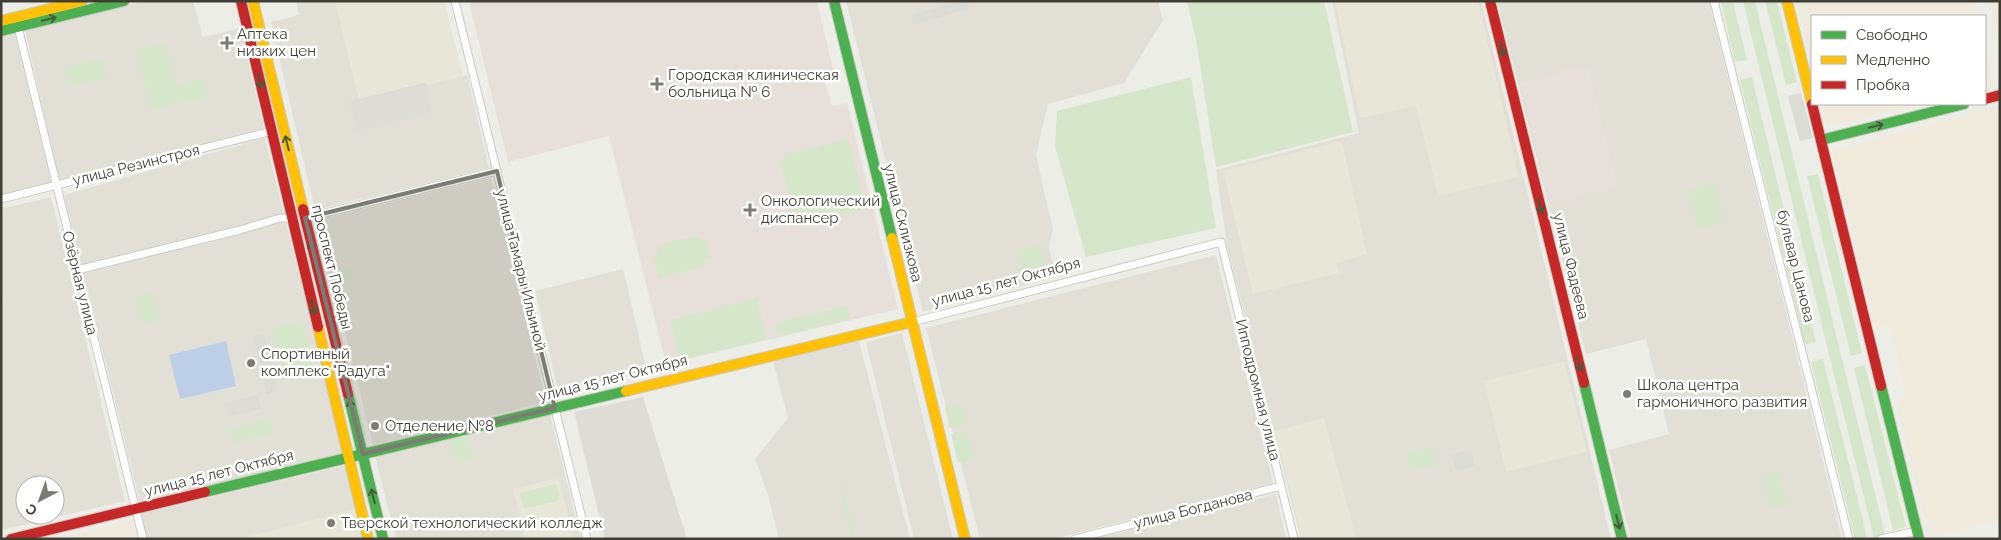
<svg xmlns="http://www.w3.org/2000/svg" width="2001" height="540" viewBox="0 0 2001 540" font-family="Raleway,sans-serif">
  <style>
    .residential { fill: #e1dfd6; fill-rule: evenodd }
    .commercial { fill: #efeadc }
    .industrial { fill: #dddcd6 }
    .education { fill: #e7e6d8 }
    .medical { fill: #e7dfd9 }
    .green { fill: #d6e6ca }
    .parking { fill: #dcdcd7 }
    .water { fill: #bdcfe7 }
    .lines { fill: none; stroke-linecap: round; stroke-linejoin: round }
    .street-casing { stroke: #cbcac6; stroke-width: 9 }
    .fast-casing { stroke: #cbcabf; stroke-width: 12 }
    .slow-casing { stroke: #cbcabf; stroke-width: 12 }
    .jam-casing { stroke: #cbcabf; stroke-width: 12 }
    .street { stroke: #fcfcfc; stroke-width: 7 }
    .fast { stroke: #4caf50; stroke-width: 10 }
    .slow { stroke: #ffc107; stroke-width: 10 }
    .jam { stroke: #c62828; stroke-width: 10 }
    .oneway { stroke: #445b3c }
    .marked { fill: #7d7c74; fill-opacity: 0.2; stroke: #7d7c74; stroke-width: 4; stroke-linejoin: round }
    .poi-dot { fill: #7d7c74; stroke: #fff; stroke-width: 2 }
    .labels { text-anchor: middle; stroke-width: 5; stroke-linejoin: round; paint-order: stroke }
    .poi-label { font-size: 15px; fill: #413f35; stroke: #fff; text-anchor: start }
    .street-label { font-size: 15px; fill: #413f35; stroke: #fff }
  </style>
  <rect width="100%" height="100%" fill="#edede8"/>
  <path class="residential" d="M145,1H193L203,37L240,28L264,128L60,184L25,30Z
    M296,1H335L359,99L350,101L433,113L426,85L467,75L489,168L315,210L271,22L299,15Z
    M846,1H1158L1163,20L1124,83L1048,104L1036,155L1053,230L1049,247L1056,277L923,312Z
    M1332,1H1481L1611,539H1301L1227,245L1216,170L1359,133Z
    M1497,1H1709L1842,539H1631L1609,450L1669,434L1646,339L1586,354Z
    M15,34L51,182L1,194V37Z
    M265,138L344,455L140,502L64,195Z
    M491,178L546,402L373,445L317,220Z
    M51,197L125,501L1,530V298H3L1,291V209ZM25,485H55V515H25Z
    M1216,255L1273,483L1053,539H980L926,328Z
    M623,269L647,371L558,391L535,291Z
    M902,333L953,539H914L866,342Z
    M859,341L910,539H779L768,495L755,459L788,418L773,361Z
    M550,414L581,539H396L375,456Z
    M347,465L358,508L244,539H146L140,514Z
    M1276,494L1286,539H1094Z"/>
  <path class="commercial" d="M1796,1H1973L1977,16H1812V67Z
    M1990,1H2000V42Z
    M1985,48L1994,86L1985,88Z
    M1821,104H1920L1827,127Z
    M2000,105V520L1929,536L1897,408L1905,391L1890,326L1875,329L1832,151Z
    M134,520L139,539H57Z"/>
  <path class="industrial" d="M426,82L433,113L357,132L350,101Z
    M643,397L660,452L687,539H605L574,412Z"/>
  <path class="education" d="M335,1H444L463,76L426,85L425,82L359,99Z
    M1335,1H1478L1519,177L1438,196L1416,106L1360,118Z
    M1342,141L1367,254L1337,263L1339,273L1253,294L1223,171Z
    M1564,361L1587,452L1506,472L1484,381Z
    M1324,418L1356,538L1302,539L1275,431Z
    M559,478L574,539H525L513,489Z
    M358,508L365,539H244V538Z"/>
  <path class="medical" d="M469,1H817L835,78L825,81L832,106L847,103L898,309L666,364L609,136L508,162Z
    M1587,65L1618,187L1549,204L1520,82Z"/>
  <path class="green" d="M1187,1H1324L1353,132L1216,167L1196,40Z
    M1721,1H1733L1747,60L1735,62Z
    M1743,1H1755L1886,539H1874Z
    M1765,1H1777L1797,82L1786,85Z
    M165,43L175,85L204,79L209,96L151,110L137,50Z
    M102,59L107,78L71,86L66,67Z
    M1191,77L1216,228L1086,257L1055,146L1057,111Z
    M1752,77L1816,342L1805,344L1740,80Z
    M848,139L866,209L797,227L780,162L785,155Z
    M1818,174L1862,353L1851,356L1807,176Z
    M1714,182L1724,222L1699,229L1688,189Z
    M697,236L702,240L705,239L711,257L704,259L705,264L702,267L659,278L653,257L663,244Z
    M1040,244L1046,269L1022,275L1016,250Z
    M352,269L355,281L342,284L339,272Z
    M151,292L159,319L143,323L136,296Z
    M757,298L766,339L680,360L670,320Z
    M333,302L349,367L346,368L329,303Z
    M847,306L850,319L777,336L776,326L782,321Z
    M302,321L314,367L283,375L271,328Z
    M1823,359L1867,537L1855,539L1811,362Z
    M1865,365L1906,527L1893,530L1854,368Z
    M375,369L378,381L365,385L362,373Z
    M351,375L366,436L362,437L347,376Z
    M961,404L966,424L950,428L945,408Z
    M269,418L273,433L234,443L230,429Z
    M967,431L974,460L958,463L951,434Z
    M468,436L474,458L456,463L450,441Z
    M1432,447L1436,465L1411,470L1407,452Z
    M1779,471L1787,504L1770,508L1762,475Z
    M841,482L855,533L851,534L838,483Z
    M556,484L560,500L524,509L520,493Z"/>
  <path class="parking" d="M962,1H967L969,9L913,24L911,15Z
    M1801,93L1813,138L1800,141L1788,96Z
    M264,334L278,391L267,394L253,336Z
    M258,395L261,409L228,417L224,403Z
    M1471,449L1475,466L1456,471L1451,454Z"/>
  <path class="water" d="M226,341L236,386L180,399L169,355Z"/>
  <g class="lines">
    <g class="street-casing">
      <path id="street" d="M455,1L587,539
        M1714,1L1849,539
        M18,27L143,539
        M1,199L272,131
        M305,218L497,171
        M77,270L240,230L280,218H292
        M912,322L1221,242L1294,539
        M1075,539L1281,486
        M1881,539L1917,531"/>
    </g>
    <g class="fast-casing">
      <path id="fast" d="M834,1L892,238
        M1,31L124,1
        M1821,140L1964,104
        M1584,383L1622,539
        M1881,386L1919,539
        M348,394L383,539
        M205,492L626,391"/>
    </g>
    <g class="slow-casing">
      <path id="slow" d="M253,1L303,209
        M1787,1L1812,103
        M1,21L82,1
        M892,238L965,539
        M318,327L368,539
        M626,391L912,322"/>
    </g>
    <g class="jam-casing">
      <path id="jam" d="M241,1L318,327
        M1490,1L1584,383
        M1985,99L2000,95
        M1812,104L1881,386
        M303,209L348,394
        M11,539L205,492"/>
    </g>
    <use href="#street" class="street"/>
    <use href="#fast" class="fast"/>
    <use href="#slow" class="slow"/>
    <use href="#jam" class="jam"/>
  </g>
  <defs><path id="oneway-shaft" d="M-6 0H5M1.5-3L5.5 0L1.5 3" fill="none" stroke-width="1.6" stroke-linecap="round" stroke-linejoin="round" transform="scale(1.25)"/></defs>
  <g class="oneway">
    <use href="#oneway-shaft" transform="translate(49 19) rotate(-14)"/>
    <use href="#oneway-shaft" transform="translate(1502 49) rotate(76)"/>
    <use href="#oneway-shaft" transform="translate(260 81) rotate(76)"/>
    <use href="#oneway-shaft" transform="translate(1876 126) rotate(-14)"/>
    <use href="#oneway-shaft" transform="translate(287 143) rotate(-104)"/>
    <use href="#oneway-shaft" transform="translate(1540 206) rotate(76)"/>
    <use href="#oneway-shaft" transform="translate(312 249) rotate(-104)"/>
    <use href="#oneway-shaft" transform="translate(313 307) rotate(77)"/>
    <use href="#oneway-shaft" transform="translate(1579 364) rotate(76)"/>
    <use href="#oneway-shaft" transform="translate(351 407) rotate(-104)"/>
    <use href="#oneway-shaft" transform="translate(373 496) rotate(-104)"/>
    <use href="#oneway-shaft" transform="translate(1618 522) rotate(76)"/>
  </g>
  <path class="marked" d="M497,171L555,408L363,454L305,218Z"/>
  <g class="poi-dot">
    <path d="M224.5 35.5h5v5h5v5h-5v5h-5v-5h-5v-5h5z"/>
    <path d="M654.5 76.5h5v5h5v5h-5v5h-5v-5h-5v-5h5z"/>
    <path d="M747.5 202.5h5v5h5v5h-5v5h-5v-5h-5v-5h5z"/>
    <circle cx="251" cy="363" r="5"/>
    <circle cx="1627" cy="394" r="5"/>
    <circle cx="375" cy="426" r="5"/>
    <circle cx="331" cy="523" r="5"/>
  </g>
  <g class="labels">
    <g class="poi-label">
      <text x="237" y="39">Аптека<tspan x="237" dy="17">низких цен</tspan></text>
      <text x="668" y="80">Городская клиническая<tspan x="668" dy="17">больница № 6</tspan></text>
      <text x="761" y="206">Онкологический<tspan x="761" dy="17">диспансер</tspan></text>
      <text x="261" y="359">Спортивный<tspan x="261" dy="17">комплекс "Радуга"</tspan></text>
      <text x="1637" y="390">Школа центра<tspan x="1637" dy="17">гармоничного развития</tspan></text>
      <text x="385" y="431">Отделение №8</text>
      <text x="341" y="528">Тверской технологический колледж</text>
    </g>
    <g class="street-label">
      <text transform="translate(136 165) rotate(-14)" y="5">улица Резинстроя</text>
      <text transform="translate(903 223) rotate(76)" y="5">улица Склизкова</text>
      <text transform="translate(1571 266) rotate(76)" y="5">улица Фадеева</text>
      <text transform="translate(1796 266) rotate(76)" y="5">бульвар Цанова</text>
      <text transform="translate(332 267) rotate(76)" y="5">проспект Победы</text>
      <text transform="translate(521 270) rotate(76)" y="5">улица Тамары Ильиной</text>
      <text transform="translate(1006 282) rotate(-15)" y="5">улица 15 лет Октября</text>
      <text transform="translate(80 283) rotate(76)" y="5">Озёрная улица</text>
      <text transform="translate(613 378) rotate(-14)" y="5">улица 15 лет Октября</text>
      <text transform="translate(1258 390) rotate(76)" y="5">Ипподромная улица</text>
      <text transform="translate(219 473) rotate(-14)" y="5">улица 15 лет Октября</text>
      <text transform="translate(1193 509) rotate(-14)" y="5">улица Богданова</text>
    </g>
  </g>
  <rect width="2001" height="540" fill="none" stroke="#413f35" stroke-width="5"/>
  <rect x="1811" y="15" width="175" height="90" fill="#ffffff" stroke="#b3b2ae"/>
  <rect x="1821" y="31" width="25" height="8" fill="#4caf50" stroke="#b3b2ae"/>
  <text x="1856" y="40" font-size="15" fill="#413f35">Свободно</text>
  <rect x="1821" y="56" width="25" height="8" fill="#ffc107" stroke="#b3b2ae"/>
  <text x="1856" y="65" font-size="15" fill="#413f35">Медленно</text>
  <rect x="1821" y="81" width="25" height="8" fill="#c62828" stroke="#b3b2ae"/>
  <text x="1856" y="90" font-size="15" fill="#413f35">Пробка</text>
  <g transform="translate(40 500) rotate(221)"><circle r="24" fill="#ffffff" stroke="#b3b2ae"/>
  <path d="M0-4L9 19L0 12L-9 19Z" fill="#7d7c74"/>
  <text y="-8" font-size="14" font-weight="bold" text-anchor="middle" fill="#413f35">С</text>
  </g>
</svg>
